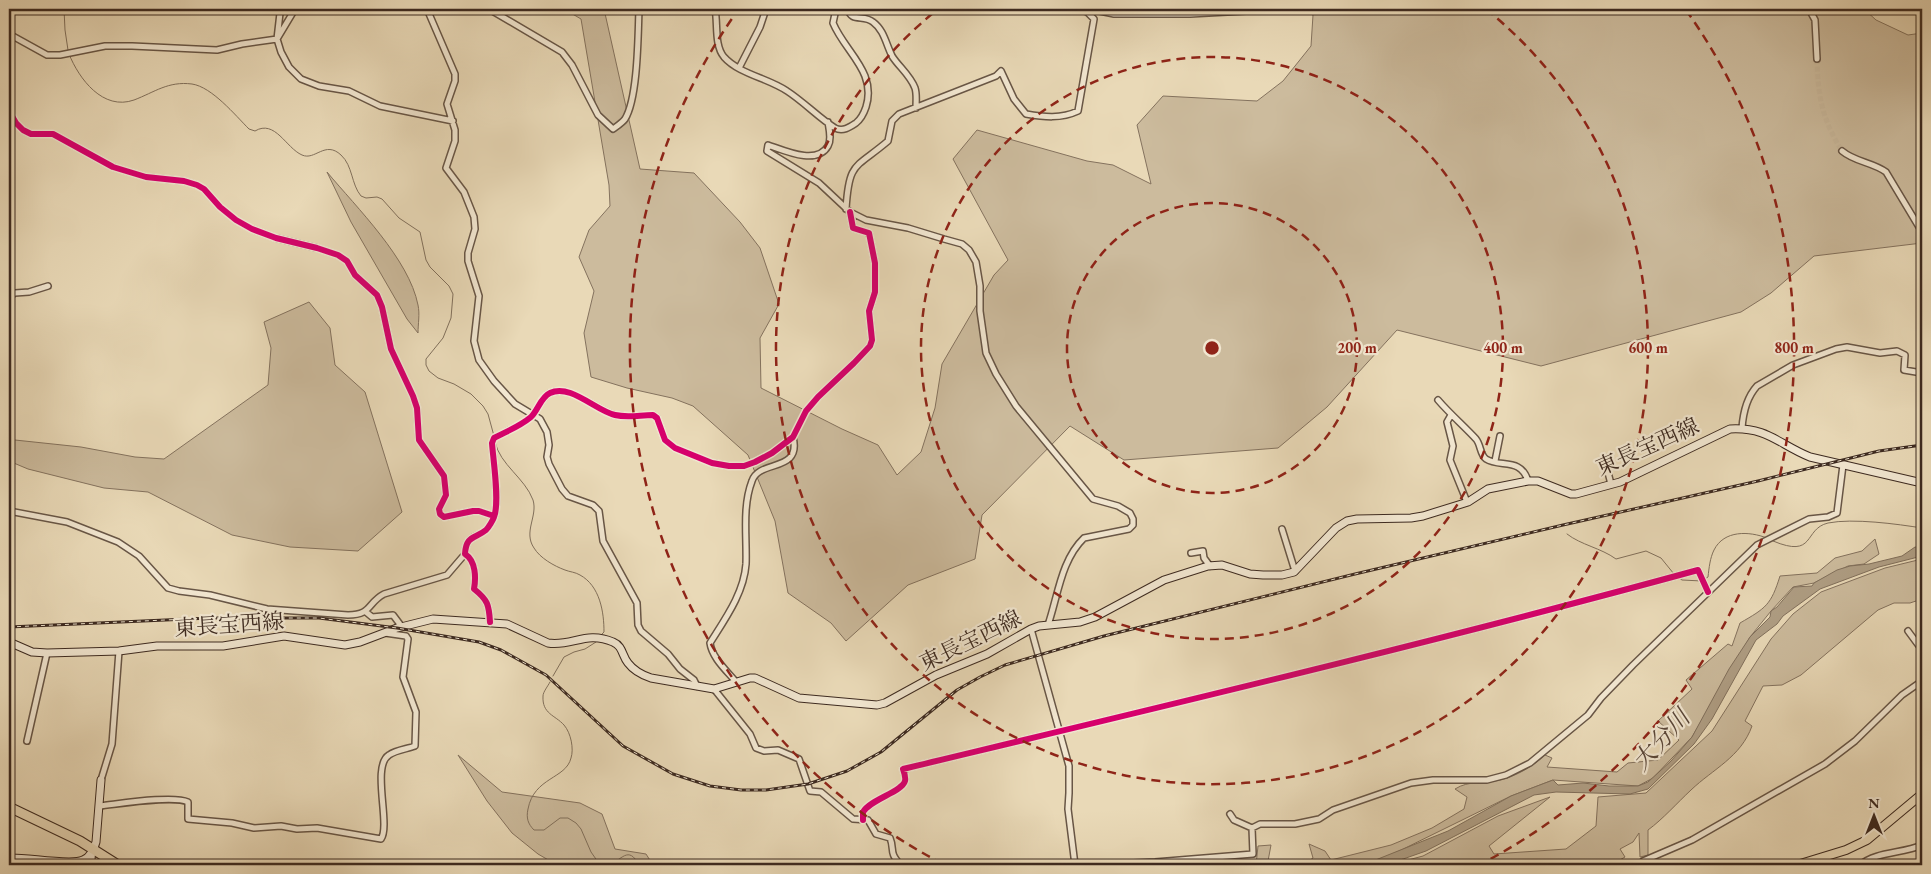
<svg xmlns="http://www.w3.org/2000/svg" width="1931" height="874" viewBox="0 0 1931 874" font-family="'EB Garamond','Noto Serif JP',serif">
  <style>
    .green { fill: #ccbb9d; stroke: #84725e }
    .water { fill: #af9e84; stroke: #81705c }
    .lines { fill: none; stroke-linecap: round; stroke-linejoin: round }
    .stream { stroke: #81705c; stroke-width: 1 }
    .street-tunnel { stroke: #c7b699; stroke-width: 5; stroke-dasharray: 5 2.5; stroke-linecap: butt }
    .street-casing { stroke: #685646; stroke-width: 8 }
    .secondary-casing { stroke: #3d2a20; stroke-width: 9 }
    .primary-casing { stroke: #3d2a20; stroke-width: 10 }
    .highway-casing { stroke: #3d2a20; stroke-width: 11 }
    .street { stroke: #f1e6d0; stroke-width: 5 }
    .secondary { stroke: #f1e6d0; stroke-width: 7 }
    .primary { stroke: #e9d9b7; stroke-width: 8 }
    .highway { stroke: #e9d9b7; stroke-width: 9 }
    .rail-casing { stroke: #3d2a20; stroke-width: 3 }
    .rail { stroke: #f1e6d0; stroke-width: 1; stroke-dasharray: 4; stroke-linecap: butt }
    .cycleway-casing { stroke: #f1e6d0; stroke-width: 9 }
    .cycleway { stroke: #d6006c; stroke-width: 6 }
    .ring { fill: none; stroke: #8f2418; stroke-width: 2.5; stroke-dasharray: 9 6 }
    .labels { text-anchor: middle; stroke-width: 4.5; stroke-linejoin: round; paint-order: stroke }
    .street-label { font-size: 22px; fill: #3d2a20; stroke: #f1e6d0 }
    .water-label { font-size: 24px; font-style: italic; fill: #5a4739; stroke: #f1e6d0 }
    .centre { fill: #8f2418; stroke: #f1e6d0; stroke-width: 2.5 }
    .ring-label { font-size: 15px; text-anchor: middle; font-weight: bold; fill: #8f2418; stroke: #f1e6d0; stroke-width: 4.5; stroke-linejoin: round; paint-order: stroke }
  </style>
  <rect width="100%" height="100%" fill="#e9d9b7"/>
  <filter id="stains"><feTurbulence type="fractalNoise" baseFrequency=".004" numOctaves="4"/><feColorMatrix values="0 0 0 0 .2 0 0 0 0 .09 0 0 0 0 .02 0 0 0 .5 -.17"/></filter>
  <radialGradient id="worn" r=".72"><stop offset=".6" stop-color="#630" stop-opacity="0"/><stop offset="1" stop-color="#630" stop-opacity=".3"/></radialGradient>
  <path class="green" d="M564,9H604L640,169L694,173L740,222L760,248L779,304L760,338L761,388L842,429L878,445L897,475L921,452L935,408L942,364L994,275L1008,260L953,159L977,130L1087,161L1113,165L1151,184L1137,125L1163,96L1257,101L1283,81L1311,46L1313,15L1300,9H1864L1876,20L1908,35L1922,33V243L1814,256L1771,293L1741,312L1541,366L1397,330L1327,407L1278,448L1124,460L1070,426L982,515L975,559L908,585L846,641L831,623L788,593L775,521L748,455L693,406L672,398L627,388L591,377L584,333L594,291L579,257L589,230L610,206L609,185L581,19Z
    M327,172C357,208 409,259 418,305C420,314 418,324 418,333L407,319L351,222Z
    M309,302L330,328L335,365L365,392L402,512L358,551L290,547L232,535L148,492L104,488L28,469L9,461V437L15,440L81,447L135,457L164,459L268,385L271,348L264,322Z
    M1875,539L1879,554L1864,564L1848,566L1814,583L1793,587L1771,611L1750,637L1692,737L1653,778L1638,786L1553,780L1511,796L1389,856L1362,865H1303L1313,858L1309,844L1325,851L1331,860L1391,845L1432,828L1464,809L1467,797L1455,789C1469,780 1484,784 1500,780C1517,776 1533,766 1545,755L1552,758L1547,767L1617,772L1628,763L1658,760L1679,740L1658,721L1692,689L1686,680L1728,644L1732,646L1740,623C1766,608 1771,605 1780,576L1817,573L1835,558L1862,551Z
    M1922,559V599L1910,603H1894L1878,610L1801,675L1782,685L1763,686L1745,721L1752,726C1741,757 1713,769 1691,790C1677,803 1663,819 1648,830V855L1640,857L1639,833L1633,842L1620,849L1625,857L1611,865H1603L1600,860L1581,865H1389L1423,856L1498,816L1550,797L1489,846L1494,854L1566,849L1596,826L1598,797L1646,793L1712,731L1771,639L1793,614L1821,592L1885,568Z
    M458,755L502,792L580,803L602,814L615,849L646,854L653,865H557L538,854L512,833L487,801Z
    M1271,845L1268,861L1277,862V865H1256L1258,846Z"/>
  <path class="water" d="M1915,547H1922V556L1879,567L1820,589L1783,616L1777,624L1756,640L1712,719L1694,744L1648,789L1630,794L1556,792L1534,795L1426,851L1386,865H1363L1448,831L1511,796L1553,780L1558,785L1583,783L1609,786H1638L1648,782L1671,761L1692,737L1729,669L1750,637L1770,617L1771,611L1777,607L1794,587L1812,586L1814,583L1837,570L1850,566L1869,564L1902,556Z"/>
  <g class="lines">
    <path class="stream" d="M64,9L65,30L68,50
      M69,54C79,79 103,111 134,100C155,92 168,81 192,84C212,87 235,115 249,129L255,131C275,119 286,148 302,155C315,161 325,140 341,155C353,166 351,184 361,196L366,198L377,197L382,199L399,218L420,232L426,260L430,267L449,286L453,294L451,318L443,338L426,359V365L429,371L438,378L454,384L471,394L483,406L488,414L494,436
      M495,442C500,465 525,478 533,500C538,516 523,532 534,548C540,558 554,566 565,570C570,572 575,572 580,575C600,586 604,612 604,632L601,635
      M1567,534C1581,545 1601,548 1616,559L1646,551L1661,558L1674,574
      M1773,541C1816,559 1803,529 1828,523C1853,518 1897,524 1922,528
      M1679,578L1682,580L1702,581
      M1705,579L1708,577C1709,568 1710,558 1714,550C1724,530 1749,531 1767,538
      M553,676L564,657L574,652L585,649L596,642
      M550,682C548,686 543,692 543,696C542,714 555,715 564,725C571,733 574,749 571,758C566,779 534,777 528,809C526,818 528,824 534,830H544L560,818H568L576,823L581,829L591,852L598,862L607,865
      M608,865C622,861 628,844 639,865"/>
    <path class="street-tunnel" d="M1817,59C1818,97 1822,119 1842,151"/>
    <g class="street-casing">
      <path id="street" d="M278,9L280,13L277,39L281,52L289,67L301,79L319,86L349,91L380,106L453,121
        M427,9L455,74V81L447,104L455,130V141L446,168L464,192L474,217L475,229L468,253V261L479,296L474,341L479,360L494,381L515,404L540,419L547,432L549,445L547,457L549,464L562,489L568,496L593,505L599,511L603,541L637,603L638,625L641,631L668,654L680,669L694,680L697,686
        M489,9L562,52L572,65L598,115L613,129C617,126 622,123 625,119C638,98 638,35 639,9
        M715,9C718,23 714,45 724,57C739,74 768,78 787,91C804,102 819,118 835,128C843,132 850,127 856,123C861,119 864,113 866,107C877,72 845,52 833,23L836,9
        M848,9C851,23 864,14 873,22C884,30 886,44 892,56C899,67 910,75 915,88C917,94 916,101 916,108
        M1090,9L1114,14H1190L1246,11L1251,9
        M1809,9L1815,20L1817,59
        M9,34L47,55H60L105,46H132L217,50L242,44L277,39L295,9
        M739,68L760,27L766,9
        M9,111L16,123L23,130L31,134H53L113,167L146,177L184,181L197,185L204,189L220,207L236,220L252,229L276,238L317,248L338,255L347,261L355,275L377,295L382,307L391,349L413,396L417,408L419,440L444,476L446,495L439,509L440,514L444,517L473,511H479L494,516
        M828,122C829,129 832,139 828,146C817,166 783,150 768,145L767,151L819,183L850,212L866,220L908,228L944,239L962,244L969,250L976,262L980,286V311L986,353L996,374L1016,406L1093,499L1118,506L1130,513L1133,519V525L1129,529L1084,538C1061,560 1058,596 1048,625
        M1842,151C1855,162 1872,162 1886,172L1922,232
        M846,209C849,161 855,169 888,141L892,121L899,114L996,76L1001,71L1014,99L1026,114C1044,117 1061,119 1078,111L1094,19L1087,12L1077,9
        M9,297L15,293L29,292L48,286
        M1438,400C1450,414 1464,426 1476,439C1481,445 1480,455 1486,459C1500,468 1521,457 1528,481
        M1451,415L1447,422L1453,446L1450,460L1467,502
        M1742,428C1743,414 1747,397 1757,386L1793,365L1836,349L1847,347L1880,353L1897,351L1905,355L1904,370L1922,373
        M1604,457L1611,484
        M1495,461L1500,436
        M9,511L67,522L118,542L139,556L168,588L179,591L210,595L267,609L348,615C372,615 367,603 384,594L447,575L465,554
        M1282,529L1295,571
        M1191,553L1203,551L1204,558L1210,566
        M366,612L372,617L393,615L402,627
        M490,622C489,605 488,600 474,589C476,578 476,561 465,554C466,535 475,539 486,530C489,527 493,520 494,517C500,502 493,459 492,443L494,438C507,431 519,427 531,417C538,410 541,397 550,393C570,383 596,411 615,415C628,418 640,415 653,415L657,418L665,440L675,448L712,463L729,466H744L755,462L772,453L793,437L806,411L818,397L854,363L870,346L872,340L869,311L875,292V263L869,233L853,228L850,212
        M1031,629L1069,766V793L1068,809L1075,865
        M1908,631L1922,650
        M736,682C727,671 712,658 710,643C725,619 744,593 746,564C747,537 742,507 752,481C759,459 802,473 793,437
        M714,689L750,734L756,748L764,751L778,750L799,759L810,791L821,792L853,819L868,820L876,834L890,838C895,850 888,852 901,865
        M27,741L47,653
        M101,780L112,744L119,651
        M100,806C119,804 173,795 188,802V819L232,823L254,828L281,826L297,829L317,828L381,839C391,825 371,766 389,755C396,750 407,749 415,746L416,712L403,677L408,639L406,636L385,633
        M1230,814L1234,820L1252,828
        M863,820V812C871,799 902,792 905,781C906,777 904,772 903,769C1169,705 1435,642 1698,570L1708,592
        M1252,828L1260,824H1295L1319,819L1333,810L1411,783L1433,780H1487L1506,775L1530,763L1588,715L1601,698L1633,665L1757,545L1809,519L1828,517L1837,513L1843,465
        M91,865L93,851
        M1091,865L1155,862L1253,854L1252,828
        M1638,865L1643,861L1692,840L1825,764L1855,741L1902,695L1922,681
        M1860,865C1877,851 1902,854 1922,845"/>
    </g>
    <g class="secondary-casing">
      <path id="secondary" d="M9,642L32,652L47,653L119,651L157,646H223L284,636L345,645L360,642L397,628L433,619L507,624L548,643C572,647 586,630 613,642C623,646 622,656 628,663C634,671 642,675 651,678L714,689L750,678H755L799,698L877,705L885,703L936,675L987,654L1031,629L1039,626L1080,622L1095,617L1164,580L1208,566L1222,565L1250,574L1263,575H1282L1294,572L1336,528L1347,521L1357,519L1411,518L1423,516L1468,502L1488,489L1528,481H1538L1571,494H1576L1620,482L1730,429C1768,427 1778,444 1810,457L1922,483
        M9,858C26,857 71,866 83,860C91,857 94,849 96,842L101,780"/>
    </g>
    <g class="primary-casing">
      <path id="primary" d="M1797,865L1846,850L1867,840L1922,794"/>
    </g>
    <g class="highway-casing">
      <path id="highway" d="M9,807L80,841L118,865"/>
    </g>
    <use href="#street" class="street"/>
    <use href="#secondary" class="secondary"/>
    <use href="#primary" class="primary"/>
    <use href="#highway" class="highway"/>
    <g class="rail-casing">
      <path id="rail" d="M9,627L210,618H319L397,628L479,642L501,650L546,675L623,746L673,774L710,786L741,790H766L808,784L847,771L881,752L957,690L980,677L1005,665L1104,636L1355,574L1563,525L1758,481L1879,451L1922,445"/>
    </g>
    <use href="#rail" class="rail"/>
    <g class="cycleway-casing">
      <path id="cycleway" d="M9,111L16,123L23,130L31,134H53L113,167L146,177L184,181L197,185L204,189L220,207L236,220L252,229L276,238L317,248L338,255L347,261L355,275L377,295L382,307L391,349L413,396L417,408L419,440L444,476L446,495L439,509L440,514L444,517L473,511H479L494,516
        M490,622C489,605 488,600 474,589C476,578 476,561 465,554C466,535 475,539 486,530C489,527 493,520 494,517C500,502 493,459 492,443L494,438C507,431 519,427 531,417C538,410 541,397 550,393C570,383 596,411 615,415C628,418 640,415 653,415L657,418L665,440L675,448L712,463L729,466H744L755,462L772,453L793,437L806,411L818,397L854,363L870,346L872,340L869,311L875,292V263L869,233L853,228L850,212
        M863,820V812C871,799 902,792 905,781C906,777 904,772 903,769C1169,705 1435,642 1698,570L1708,592"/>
    </g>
    <use href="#cycleway" class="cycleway"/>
  </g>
  <g class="ring">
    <circle cx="1212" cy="348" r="145"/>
    <circle cx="1212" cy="348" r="291"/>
    <path d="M1486 9A436 436 0 1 1 938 9"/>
    <path d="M943 864A582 582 0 0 1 738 10M1686 10A582 582 0 0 1 1481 864"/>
  </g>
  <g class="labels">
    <g class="street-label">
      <text transform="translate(1647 446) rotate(-24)" y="8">東長宝西線</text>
      <text transform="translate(229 624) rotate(-4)" y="8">東長宝西線</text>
      <text transform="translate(970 640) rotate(-26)" y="8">東長宝西線</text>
    </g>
    <g class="water-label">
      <text transform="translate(1661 740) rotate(-48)" y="8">大分川</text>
    </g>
  </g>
  <circle cx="1212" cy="348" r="8" class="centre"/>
  <g class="ring-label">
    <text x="1357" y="353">200 m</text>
    <text x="1503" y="353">400 m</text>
    <text x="1648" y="353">600 m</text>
    <text x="1794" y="353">800 m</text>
  </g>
  <rect width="1931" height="874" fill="none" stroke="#e9d9b7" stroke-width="30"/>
  <rect x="10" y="10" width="1911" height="854" fill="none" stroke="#3d2a20" stroke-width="2.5"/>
  <rect x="15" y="15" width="1901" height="844" fill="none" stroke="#3d2a20"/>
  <g transform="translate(1874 816)" stroke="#f1e6d0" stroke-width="4" paint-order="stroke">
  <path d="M0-4L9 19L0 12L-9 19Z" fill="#3d2a20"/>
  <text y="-8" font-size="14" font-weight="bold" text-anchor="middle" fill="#3d2a20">N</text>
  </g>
  <rect width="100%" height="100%" filter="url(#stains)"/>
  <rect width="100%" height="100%" fill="url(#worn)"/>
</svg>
